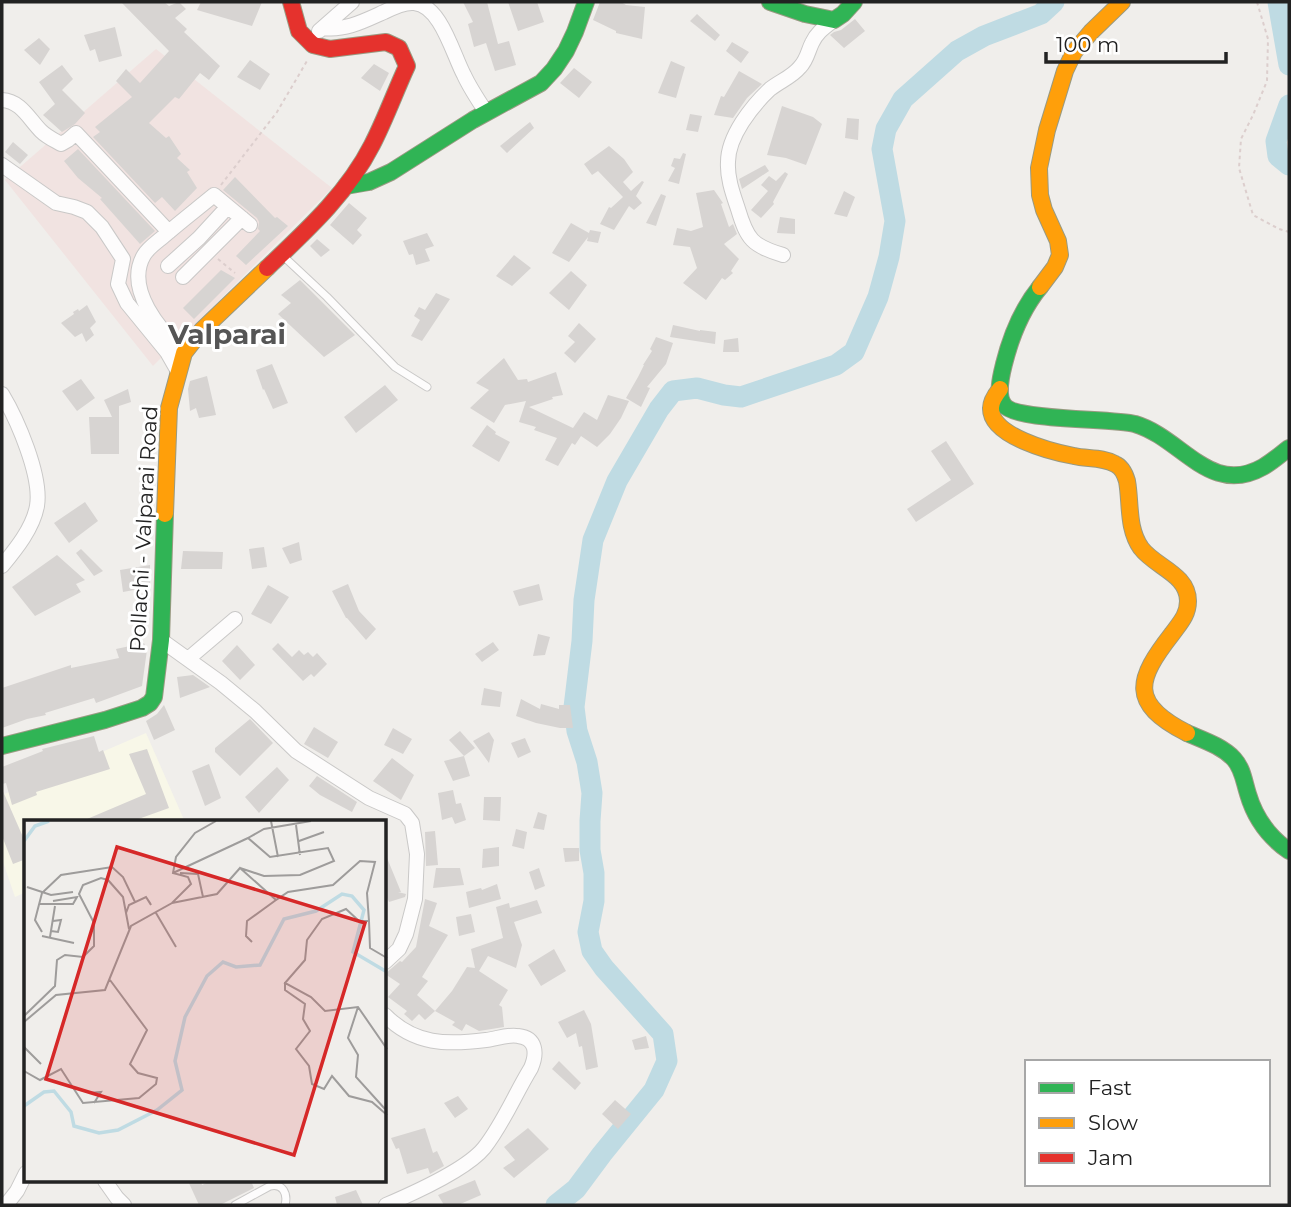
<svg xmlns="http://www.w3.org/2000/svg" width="1291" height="1207" viewBox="0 0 1291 1207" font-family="Montserrat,sans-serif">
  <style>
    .commercial { fill: #f1e3e1 }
    .education { fill: #f8f7e8 }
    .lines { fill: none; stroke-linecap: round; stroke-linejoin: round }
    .river { stroke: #bfdbe3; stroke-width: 21 }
    .building { fill: #d7d4d2 }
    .lane-casing { stroke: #c9c8c7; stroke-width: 9 }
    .street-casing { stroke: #c9c8c7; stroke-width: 16 }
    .fast-casing { stroke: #999a82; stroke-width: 18 }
    .slow-casing { stroke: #999a82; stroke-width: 18 }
    .jam-casing { stroke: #999a82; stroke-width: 18 }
    .path { stroke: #dccecd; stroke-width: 2; stroke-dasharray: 3.5 3.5; stroke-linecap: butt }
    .lane { stroke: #fdfcfc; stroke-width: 7 }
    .street { stroke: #fdfcfc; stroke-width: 14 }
    .fast { stroke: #30b455; stroke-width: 16 }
    .slow { stroke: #ff9f0a; stroke-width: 16 }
    .jam { stroke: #e5322d; stroke-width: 16 }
    .labels { text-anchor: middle; stroke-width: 6; stroke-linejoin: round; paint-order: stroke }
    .street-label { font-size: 21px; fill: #222; stroke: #fff }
    .district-label { font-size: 28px; font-weight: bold; fill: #555; stroke: #fff }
    .inset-river { fill: none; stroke: #bfdbe3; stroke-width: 3.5 }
    .inset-road { fill: none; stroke: #9e9c9b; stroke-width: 2 }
    .view { fill: #d62828; fill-opacity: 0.15; stroke: #d62828; stroke-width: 3.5 }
    .inset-edge { fill: none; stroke: #222; stroke-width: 3.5 }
  </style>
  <rect width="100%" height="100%" fill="#f0eeeb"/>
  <path class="commercial" d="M156,49L332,188L153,366L5,180Z"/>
  <path class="education" d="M146,733L185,822H26V892L15,897L2,859V795Z"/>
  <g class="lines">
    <path class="river" d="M1278,2L1289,65
      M1289,105L1276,141L1278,156L1289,165
      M556,1205L576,1189L602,1154L654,1090L667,1061L663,1034L604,968L592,951L588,932L594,901V873L590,850V821L592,793L587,762L577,731L574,707L582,641L584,600L593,540L617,481L659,409L673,391L697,388L724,395L741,397L836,365L854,352L878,297L889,257L895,221L882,149L886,129L903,99L957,51L984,36L1041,14L1054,2"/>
  </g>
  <path class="building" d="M121,2H164L169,6L179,2L186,9L175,18L187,29L184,32L220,66L209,80L200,73L179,99L175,97L149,123L166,138L169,136L181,154L177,158L190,170L187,172L197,188L175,211L162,197L155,203L93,137L100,132L95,127L132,97L116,81L126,69L140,83L169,51Z
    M201,2H262L252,26L197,10Z
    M463,2H487L498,44L509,41L516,65L495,71L486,43L474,47L468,24L473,22Z
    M508,2H537L544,22L518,31Z
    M600,2H621L626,5L645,7L642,39L616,33V31L593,20Z
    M697,14L720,35L715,41L690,21Z
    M855,19L865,31L844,48L830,35L834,32L841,30Z
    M115,27L122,56L99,62L95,49L90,51L84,35Z
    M39,38L50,49L40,65L24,50Z
    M732,42L749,52L741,63L726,51Z
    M250,60L270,74L260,90L237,77Z
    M671,61L685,67L676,98L658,93Z
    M374,64L389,73L380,91L361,78Z
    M62,65L73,79L62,90L85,113L75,124L62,132L43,115L55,104L39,82Z
    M574,68L592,82L579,98L560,83Z
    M739,71L762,84L747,98L733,118L714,115L721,96L724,97Z
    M782,106L813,117L822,124L806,165L786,158L767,155Z
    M690,114L702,116L698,132L686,130Z
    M847,118L859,119L858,140L845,138Z
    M530,122L534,128L507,153L500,146Z
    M13,142L28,155L20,164L5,152Z
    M609,146L624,159L633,172L623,182L631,191L642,181L644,182L636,196L642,203L634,210L629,206L614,230L600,224L609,207L611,208L623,197L598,171L592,175L584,164Z
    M78,149L155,231L140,244L100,199L102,198L78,178L64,161Z
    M683,153L686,154L679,184L668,181L675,168L671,166L674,158L680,159Z
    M765,165L769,171L742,189L739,179Z
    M785,172L788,174L773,202L774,204L761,218L751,210L768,191L761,185L769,176L776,181Z
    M235,177L275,218L277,217L288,226L246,265L236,256L260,231L258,229L259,222L257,218L223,190Z
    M714,190L723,203L721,204L729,227L733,224L737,234L724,244L739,259L731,271L733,273L725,280L722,278L706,300L683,283L697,268L690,247L673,245L677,228L691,231L703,227L696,193Z
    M844,191L855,197L847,217L834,214Z
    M661,194L666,196L656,226L646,223Z
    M349,203L367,218L357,230L362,235L353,245L330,225Z
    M780,217L795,219V234L777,233Z
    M571,223L589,233L590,230L601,232L598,243L587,241L588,237L569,262L552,253Z
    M427,233L434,246L425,249L430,261L416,265L413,254L409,255L403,241Z
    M317,239L330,250L321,257L310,246Z
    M514,255L531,268L512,286L496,276Z
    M221,270L235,278L194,319L183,308Z
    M571,271L587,285L569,310L549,293Z
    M300,280L355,335L324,357L278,314L291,303L281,295Z
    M436,293L450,299L422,341L411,336L420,320L414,316L419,307L425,310Z
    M87,305L96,322L90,328L94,335L86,342L82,333L75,337L61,323L74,314L73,312L78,309L79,311Z
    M579,323L596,339L575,363L564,353L575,342L568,336Z
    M673,325L700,331V330L716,332L715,344L670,337Z
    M656,337L673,343L666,364L647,387L650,388L641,407L626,398L638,377L644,365H643L652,351L650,349Z
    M738,338L739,352H723L724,340Z
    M504,358L518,380L527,379L528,382L556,372L563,395L552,397L553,399L529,407L573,428L584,412L597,420L608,395L629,401L621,418L610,434L597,447L581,436L575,445L572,443L558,466L545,460L557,438L534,430L536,427L519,422L526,401L505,405L494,423L470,408L489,390L476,383Z
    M272,364L288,403L273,409L264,389L263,390L256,370Z
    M207,376L216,415L199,418L196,408L190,411L188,389L190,381Z
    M81,379L95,398L77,411L62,391Z
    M385,385L398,400L356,433L344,417Z
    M128,389L131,402L119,406V454H91L89,417H112L104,400Z
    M487,425L496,432L495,434L510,442L499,462L472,446Z
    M946,441L974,484L916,522L907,509L951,480L931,451Z
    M85,502L98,521L69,543L54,523Z
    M299,542L302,560L290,564L282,548Z
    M264,547L267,567L252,569L249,549Z
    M81,549L103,571L94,576L76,553Z
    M183,551L223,552L222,569H181Z
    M57,555L85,580L76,584L81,592L35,616L12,587Z
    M150,565V587L123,592L120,570Z
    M348,584L359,611L376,629L366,640L347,618H346L332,591Z
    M539,584L543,600L519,606L513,591Z
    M268,585L289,597L271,624L251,614Z
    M538,634L550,637L545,655L533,656Z
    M493,642L499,650L482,662L475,654Z
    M144,643L147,650L142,686L96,703L94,698L45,713L46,715L27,719L2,728V688L71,665V668L119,658L116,649Z
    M278,643L292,657L299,650L304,655L308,652L313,657L317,653L327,664L314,677L311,674L303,681L272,649Z
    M237,645L255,665L240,680L222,661Z
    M193,675L210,687L180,698L177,677Z
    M484,688L502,692L500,707L481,705Z
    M521,699L540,709L541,704L559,709V705H570L573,728H560L536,723L516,716Z
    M164,705L175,730L154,740L146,721L157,714Z
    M250,719L273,743L240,776L215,752V748Z
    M314,727L338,742L328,758L304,744Z
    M393,728L412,739L403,754L384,745Z
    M460,731L475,748L464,756L449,740Z
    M489,732L494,740L489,763L473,741Z
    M94,736L99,752L103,750L110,769L36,792L37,795L12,805L6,783L2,784V767L43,751L42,749Z
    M525,738L531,752L518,758L511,743Z
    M147,749L169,808L130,822H80L146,794L129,754Z
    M464,756L470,776L453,781L444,761Z
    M392,758L414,775L401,800L373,781Z
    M209,764L221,798L205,806L192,771Z
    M277,767L289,780L259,813L245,797Z
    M317,776L357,802L352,812L320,795L309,786Z
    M2,789L26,844V859L13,864L2,836Z
    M453,790L456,804L461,803L466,820L455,824L452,817L442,820L438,793Z
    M484,797H501L500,821L483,820Z
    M538,812L547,815L544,830L533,828Z
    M516,829L527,832L524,849L512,846Z
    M435,831L438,865L426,866L425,832Z
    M499,847V866L482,868L483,849Z
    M563,848H579V861L565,862Z
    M385,853L401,892H398L406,894L405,897L389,902L385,893Z
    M436,868H460L464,885L433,888Z
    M539,868L545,886L535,890L529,872Z
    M497,884L501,899L469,908L466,892L481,888L482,890Z
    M425,899L437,903L429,926L448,935L422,977L428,981L417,995L435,1011L425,1020L419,1014L412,1021L404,1014L407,1011L388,997L400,984L385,974L400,961L402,962L416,947Z
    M537,900L542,913L514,922L522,945L516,968L488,956L479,971L508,990L499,1005L502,1007L504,1027L479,1031L466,1024L462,1031L452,1025L455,1022L435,1011L452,991L467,967L475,968L471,949L503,938L496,907L509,903L510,908Z
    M471,914L475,932L459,936L456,917Z
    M554,949L566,971L541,986L528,965Z
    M584,1010L591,1024L598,1067L586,1070L582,1046L579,1047L576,1033L567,1038L558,1022Z
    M646,1036L649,1048L635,1050L632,1040Z
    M559,1061L581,1083L575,1090L552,1069Z
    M458,1096L468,1109L455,1118L444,1103Z
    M615,1100L631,1114L618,1129L602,1114Z
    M425,1128L433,1153L437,1151L444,1166L430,1174L428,1168L407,1174L399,1148L396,1149L391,1138Z
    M528,1128L549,1149L514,1178L503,1168L515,1160L504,1147Z
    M475,1180L481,1195L458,1205H444L438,1195Z
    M188,1181H201L202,1185L211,1181H251L254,1188L220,1205H199Z
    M356,1190L363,1205H337L335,1197Z"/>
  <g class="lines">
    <g class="lane-casing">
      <path id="lane" d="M282,255L327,297L395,367L427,387
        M235,1205L270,1186C283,1183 288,1194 285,1205"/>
    </g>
    <g class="street-casing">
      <path id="street" d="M323,28C345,31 364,21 384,12C392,8 404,2 414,3C441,5 453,55 464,75C470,88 478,100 486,112
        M319,31L352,2
        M2,100C21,101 29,119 41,131C47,137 54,140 61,144L68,140L76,133L169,232
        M2,165L56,203L74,207L87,212L102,227L123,259L118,284L127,303L167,352L179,373
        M783,255C752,246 747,239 738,209C733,194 727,178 728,162C728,136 752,106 770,89C780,81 792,77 800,67C807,60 808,51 812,43C817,32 825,27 834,20
        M168,266L199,238L222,213
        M183,277L242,218
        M184,353C161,331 124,289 144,255C148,248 157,242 164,236C180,222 197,209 214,195L250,225L214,195
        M2,394C17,419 42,476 37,506C33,528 16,549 2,566
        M161,640L221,683L255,711L296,751L369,798L405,814L412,823L417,854L415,899L406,934L399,949L385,962
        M188,659L235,619
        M385,1015C414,1045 447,1045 486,1040C496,1039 508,1034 518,1036C537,1038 537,1054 531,1068C515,1094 503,1124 484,1148C466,1170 414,1193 386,1205
        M105,1181L117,1198L124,1205
        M6,1205L17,1191L26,1173"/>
    </g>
    <g class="fast-casing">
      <path id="fast" d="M770,2L805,14L834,20L843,14L854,2
        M346,186L369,182L391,172L473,120L541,83L554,69L566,51L575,32L586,2
        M1040,287C1022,309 1011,336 1004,364C1001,376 996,395 1004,405C1015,421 1112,418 1135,424C1182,438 1210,497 1263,467C1272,462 1281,454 1289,448
        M1187,733C1203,740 1222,746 1234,759C1243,769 1244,782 1248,794C1255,818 1269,837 1289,851
        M2,746L105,720L142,708L150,703L154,697L161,640L165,514"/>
    </g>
    <g class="slow-casing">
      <path id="slow" d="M1040,287L1055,267L1060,255L1058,241L1044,210L1040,195L1039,168L1047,130L1065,71L1074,52L1091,32L1122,2
        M1000,389C996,394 991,401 991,408C990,436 1052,452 1074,456C1087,459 1103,457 1115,464C1122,467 1125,474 1127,481C1131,503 1127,528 1141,548C1155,567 1188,574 1188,601C1188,615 1180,623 1172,634C1137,679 1128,703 1187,733
        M165,514L169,408L184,353L202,330L267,268"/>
    </g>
    <g class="jam-casing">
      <path id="jam" d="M267,268C306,231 347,194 372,145C385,120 395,92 407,66L399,48L386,42L330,49L313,45L299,31L291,2"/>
    </g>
    <path class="path" d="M1257,2L1268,39L1267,81L1253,115L1241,139L1239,168L1253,215L1279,229L1289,232
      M221,185L277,112L307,61
      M218,259L235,273"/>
    <use href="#lane" class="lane"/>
    <use href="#street" class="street"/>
    <use href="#fast" class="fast"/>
    <use href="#slow" class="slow"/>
    <use href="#jam" class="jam"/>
  </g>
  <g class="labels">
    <g class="street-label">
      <text transform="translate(144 529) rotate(-87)" y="7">Pollachi - Valparai Road</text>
    </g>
    <g class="district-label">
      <text x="227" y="344">Valparai</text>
    </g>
  </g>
  <g transform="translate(24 820)">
    <rect width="362" height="362" fill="#f0eeeb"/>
    <path class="inset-river" d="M0,21L11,6L25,1M0,286L20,272L30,271L47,292L50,306L75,313L94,310L133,290L158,270L151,241L161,197L183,156L199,142L212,147L236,145L260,99L292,91L318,74L328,76L340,90L329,132L363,152"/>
    <path class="inset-road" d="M247,1L254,37M272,5L276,35M224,18L240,9L287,1M275,21L300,12M149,53L224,18L246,37L304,28L310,41L276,55L240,56L216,48M156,53L174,54L179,77M3,67L27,75L49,72M148,83L193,74L216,48L252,80L264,72L309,65L336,41L351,42L343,73L345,101H335L322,89L298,99L283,120L281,140L261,163L287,177L301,191L334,187L363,229M15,84H49L53,77L29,81M102,93L105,85L122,77L126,83L127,85L122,77M132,93L152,127M345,101L346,128L363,138M27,111L34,112L37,100L29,101M18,112L11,100L18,73L37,55L88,47L99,57L111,82M18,116L50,123M26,117L31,86M228,122L222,116L223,101L252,80M261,162V170L281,184L279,199L286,211L272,229L285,246L288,264L300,269L308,256L325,276L348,282L363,295M334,187L324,218L334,235L332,257L361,289M0,196L31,166L33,140L41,135L59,137L70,126V103L55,74L59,65L77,58L84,60L99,77L105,109M0,202L32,175L81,170L107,106L148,83L167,64L164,57L149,53L152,37L171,13L192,1M0,227L17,244M0,251L16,260L37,249L59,283L115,278L132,264L133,258L114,253L106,244L123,210L86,160M65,273L77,272L70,283"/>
    <path class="view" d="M93,27L341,103L270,335L22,259Z"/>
    <rect width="362" height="362" class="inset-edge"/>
  </g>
  <rect width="1291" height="1207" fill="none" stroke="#222222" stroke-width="7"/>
  <rect x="1025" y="1060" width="245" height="126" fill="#ffffff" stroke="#a7a7a7" stroke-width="2"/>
  <rect x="1039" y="1083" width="35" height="10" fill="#30b455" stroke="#a7a7a7" stroke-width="2"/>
  <text x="1088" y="1095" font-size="21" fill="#222222">Fast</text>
  <rect x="1039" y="1118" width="35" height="10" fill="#ff9f0a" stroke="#a7a7a7" stroke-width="2"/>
  <text x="1088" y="1130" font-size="21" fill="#222222">Slow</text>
  <rect x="1039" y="1153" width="35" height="10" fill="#e5322d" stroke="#a7a7a7" stroke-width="2"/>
  <text x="1088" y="1165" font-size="21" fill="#222222">Jam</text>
  <path d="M1046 52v10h180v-10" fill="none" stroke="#222222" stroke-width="3.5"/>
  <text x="1056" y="52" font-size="21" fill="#222222" stroke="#ffffff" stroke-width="5" paint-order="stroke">100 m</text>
</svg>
